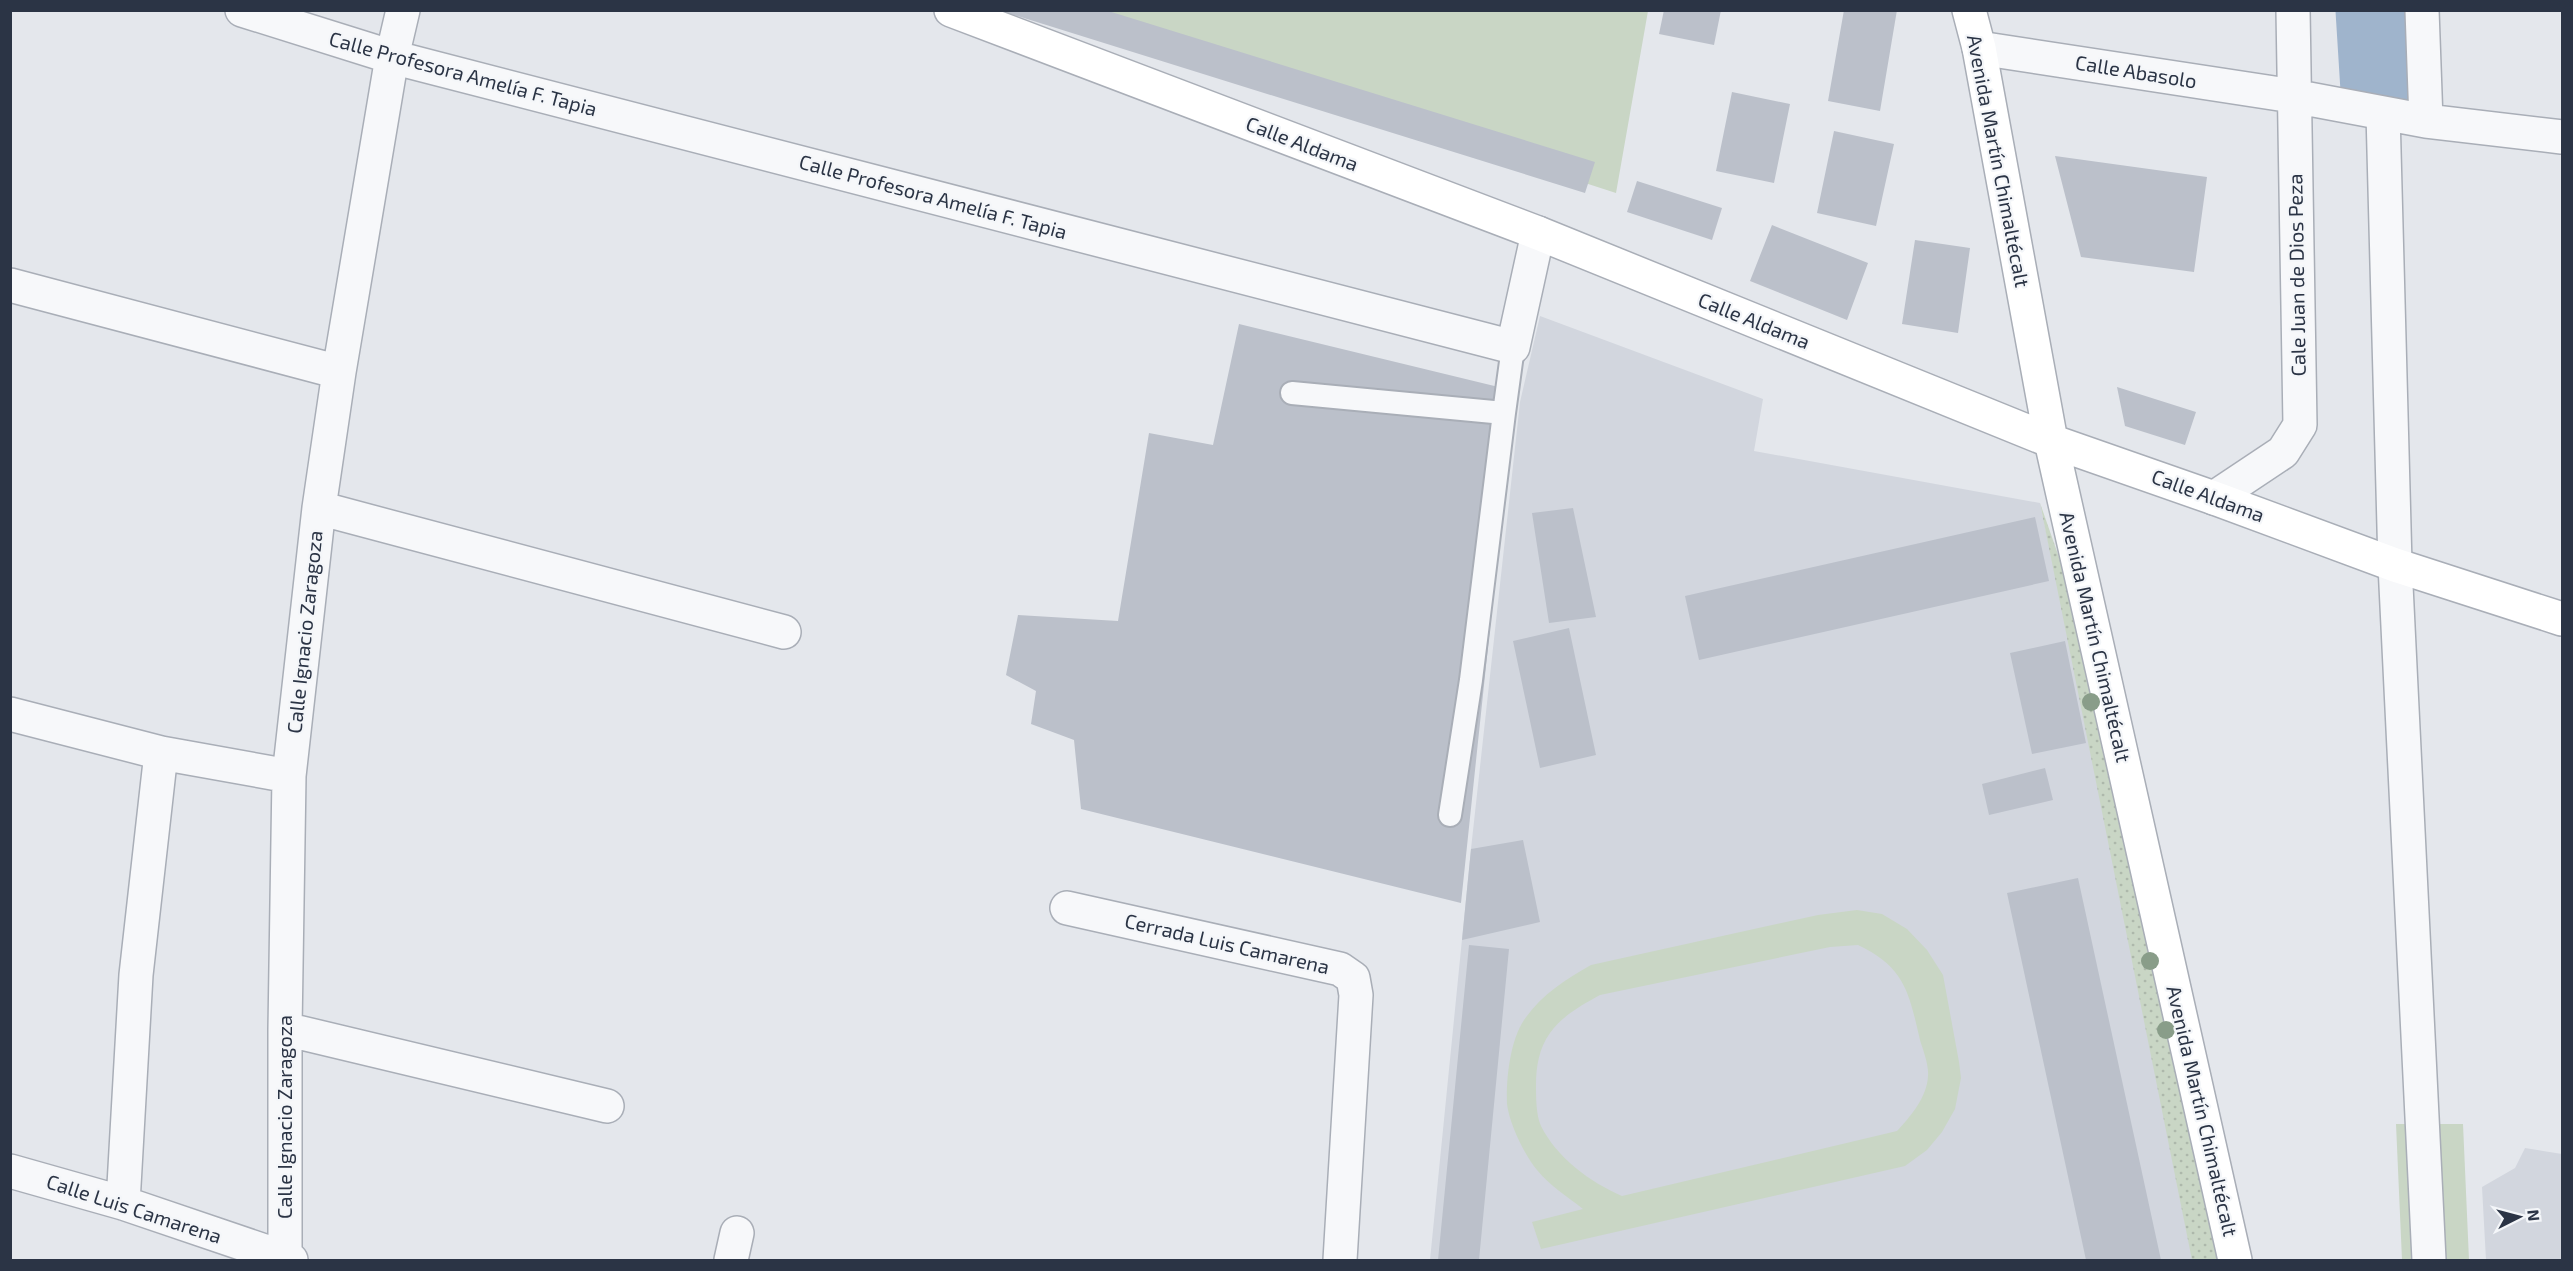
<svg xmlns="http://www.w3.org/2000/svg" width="2573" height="1271" viewBox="0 0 2573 1271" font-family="'Exo 2',sans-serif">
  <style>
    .built { fill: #d2d6de }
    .grass { fill: url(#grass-dots) }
    .pitch { fill: #c9d6c5; fill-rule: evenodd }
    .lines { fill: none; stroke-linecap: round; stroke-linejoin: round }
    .river { stroke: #9fb4cc; stroke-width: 75 }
    .building { fill: #bbc0ca }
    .lane-casing { stroke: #a9aeb7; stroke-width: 26 }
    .street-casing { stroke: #a9aeb7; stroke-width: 36 }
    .secondary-casing { stroke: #a9aeb7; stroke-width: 36 }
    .lane { stroke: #f7f8fa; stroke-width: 22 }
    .street { stroke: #f7f8fa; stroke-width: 33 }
    .secondary { stroke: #fff; stroke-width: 33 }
    .tree { fill: #899d89 }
    .labels { text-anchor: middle; stroke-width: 4.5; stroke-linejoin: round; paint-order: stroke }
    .street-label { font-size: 20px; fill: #2b3445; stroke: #f4f6f9 }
  </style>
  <defs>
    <pattern id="grass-dots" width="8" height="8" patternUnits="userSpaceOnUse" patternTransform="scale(1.5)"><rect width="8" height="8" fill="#c9d6c5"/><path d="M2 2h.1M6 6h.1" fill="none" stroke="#adb8ab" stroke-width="1.8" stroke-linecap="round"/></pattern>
  </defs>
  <rect width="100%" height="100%" fill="#e4e7ec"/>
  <path class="built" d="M1540,316L1763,399L1754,451L2040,503L2202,1260H1430L1471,849L1520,402Z
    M2525,1148L2562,1154V1260H2486L2482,1187L2515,1168Z"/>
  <path class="grass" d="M2040,503L2096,663L2231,1260H2192Z"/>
  <path class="pitch" d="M1051,11H1648L1616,193Z
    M1857,910L1882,914L1907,929L1927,950L1943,975L1959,1062L1961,1078L1955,1109L1942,1132L1927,1150L1905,1166L1541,1249L1532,1222L1583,1209C1567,1196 1550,1186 1537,1170C1525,1156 1509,1123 1507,1104C1506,1079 1510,1041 1524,1020C1541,995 1566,979 1591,965L1818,915ZM1858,945C1905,967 1909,993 1920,1040C1923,1050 1929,1065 1928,1076C1927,1097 1911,1116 1897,1131L1622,1196C1590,1182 1557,1158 1541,1126C1536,1115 1536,1097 1536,1085C1536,1067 1539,1048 1550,1033C1563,1015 1582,1005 1600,995L1830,947Z
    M2396,1124H2463L2469,1260H2402Z"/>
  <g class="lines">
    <path class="river" d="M2373,10L2378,90"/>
  </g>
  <path class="building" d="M998,10H1105L1595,162L1585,193Z
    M1664,10H1721L1714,45L1659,34Z
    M1844,10H1897L1880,111L1828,101Z
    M1732,92L1790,104L1774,183L1716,171Z
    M1834,131L1894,144L1876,226L1817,213Z
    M2055,156L2207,177L2194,272L2081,257Z
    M1637,181L1722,208L1712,240L1627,212Z
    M1772,225L1868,263L1847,320L1750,281Z
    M1915,240L1970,248L1958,333L1902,324Z
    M1239,324L1515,391L1461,903L1081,809L1074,740L1031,724L1036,691L1006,675L1018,615L1118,621L1149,433L1213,445Z
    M2117,387L2196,412L2185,445L2125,426Z
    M1573,508L1596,617L1549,623L1532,513Z
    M2035,517L2049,581L1699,660L1685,596Z
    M1569,628L1596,755L1540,768L1513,641Z
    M2065,641L2086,743L2032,754L2010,653Z
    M2045,768L2053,800L1989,815L1982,784Z
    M1523,840L1540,922L1462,940L1471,849Z
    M2078,878L2161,1260H2086L2007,893Z
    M1469,945L1509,949L1479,1260H1438Z"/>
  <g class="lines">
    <g class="lane-casing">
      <path id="lane" d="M1292,393L1504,413L1513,347
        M1450,815L1471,680L1504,413"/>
    </g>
    <g class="street-casing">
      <path id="street" d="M242,10L392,57L1513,347L1538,233
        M2422,10L2426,121
        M1979,48L2293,96L2426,121L2562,137
        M2383,113L2395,565L2429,1260
        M10,285L339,372
        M2214,498L2283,452L2300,425L2293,10
        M319,508L784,632
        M10,714L161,753L289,776
        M1067,908L1340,969L1353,978L1356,995L1340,1260
        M285,1029L607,1106
        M10,1171L123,1203L291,1260
        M123,1203L136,975L161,753
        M285,1260V1029L289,776L319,508L339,372L392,57L403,10
        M731,1260L737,1233"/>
    </g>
    <g class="secondary-casing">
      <path id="secondary" d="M951,10L1538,233L2051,441L2214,498L2395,565L2562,619
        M1969,10L1979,48L2051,441L2235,1260"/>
    </g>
    <use href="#lane" class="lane"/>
    <use href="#street" class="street"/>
    <use href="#secondary" class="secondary"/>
  </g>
  <g class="tree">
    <circle cx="2091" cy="702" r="9"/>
    <circle cx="2150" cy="961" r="9"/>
    <circle cx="2166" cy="1030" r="9"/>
  </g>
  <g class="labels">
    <g class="street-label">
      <text transform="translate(2136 72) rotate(9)" y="7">Calle Abasolo</text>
      <text transform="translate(463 74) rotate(15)" y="7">Calle Profesora Amelía F. Tapia</text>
      <text transform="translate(1302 144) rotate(21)" y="7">Calle Aldama</text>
      <text transform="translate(1998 161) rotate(79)" y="7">Avenida Martín Chimaltécalt</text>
      <text transform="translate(933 197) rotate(15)" y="7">Calle Profesora Amelía F. Tapia</text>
      <text transform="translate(2297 275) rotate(-91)" y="7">Cale Juan de Dios Peza</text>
      <text transform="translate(1754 321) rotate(22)" y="7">Calle Aldama</text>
      <text transform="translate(2208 496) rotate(20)" y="7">Calle Aldama</text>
      <text transform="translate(305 632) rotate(-84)" y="7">Calle Ignacio Zaragoza</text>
      <text transform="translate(2095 637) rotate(77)" y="7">Avenida Martín Chimaltécalt</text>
      <text transform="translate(1227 944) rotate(13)" y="7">Cerrada Luis Camarena</text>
      <text transform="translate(2202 1111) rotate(77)" y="7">Avenida Martín Chimaltécalt</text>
      <text transform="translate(285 1117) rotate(-90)" y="7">Calle Ignacio Zaragoza</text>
      <text transform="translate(134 1209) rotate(18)" y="7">Calle Luis Camarena</text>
    </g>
  </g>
  <rect width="2573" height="1271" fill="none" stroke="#2b3445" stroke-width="24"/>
  <g transform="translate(2519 1217) rotate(84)" stroke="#f4f6f9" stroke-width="4.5" paint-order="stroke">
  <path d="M0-4.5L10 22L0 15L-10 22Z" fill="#2b3445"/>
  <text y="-9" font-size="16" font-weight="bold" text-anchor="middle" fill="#2b3445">N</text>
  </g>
</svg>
